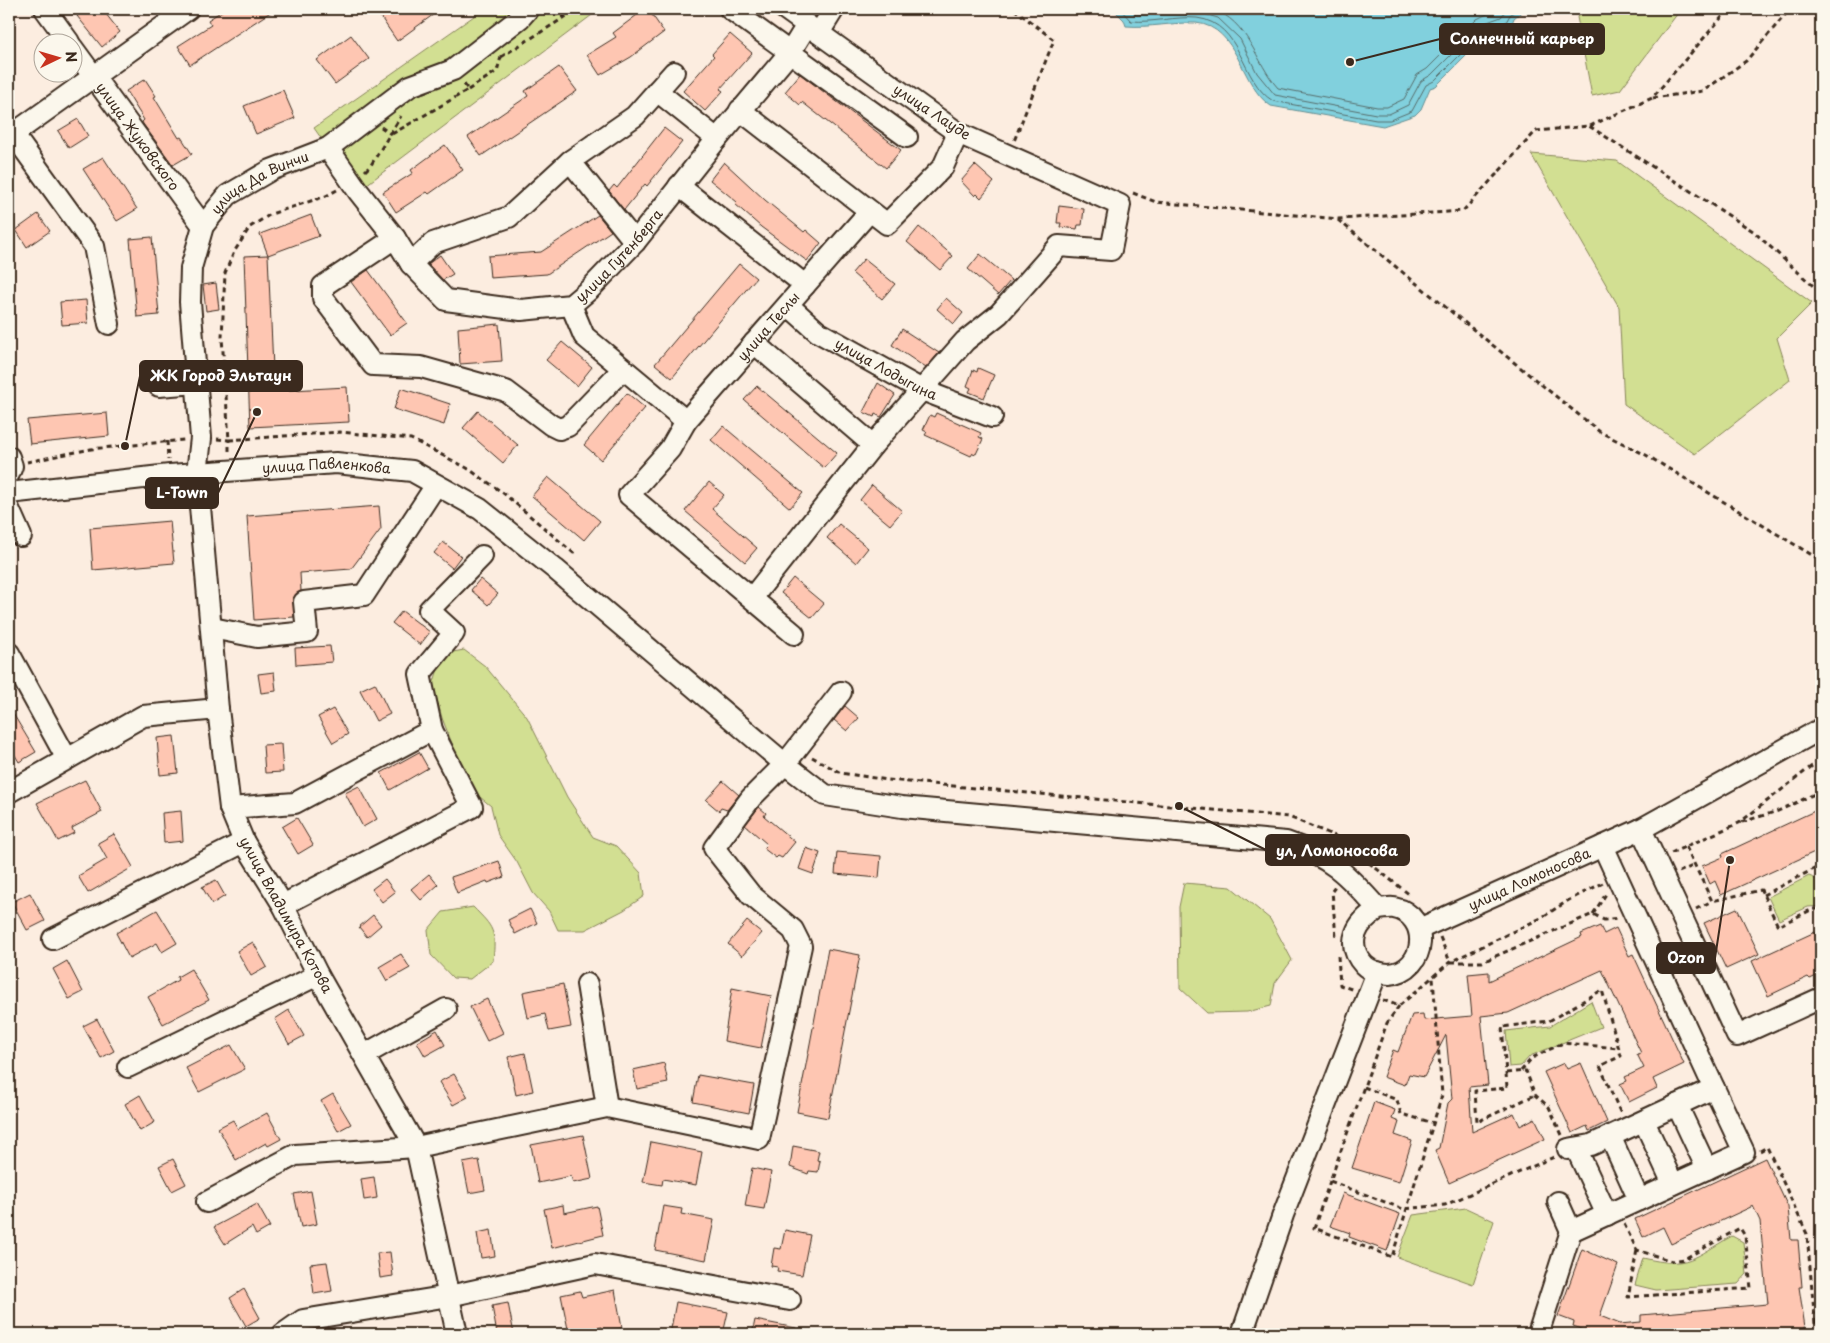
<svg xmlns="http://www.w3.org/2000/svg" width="1830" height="1343" viewBox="0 0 1830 1343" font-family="'Playpen Sans',sans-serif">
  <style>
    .green { fill: #d2df92; stroke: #868458 }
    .water { fill: #81d0dd; stroke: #658e91 }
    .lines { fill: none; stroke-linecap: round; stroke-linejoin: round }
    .shore { stroke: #576c6a; stroke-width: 1 }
    .building { fill: #fec6b2; stroke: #3b2a1e }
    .minor-casing { stroke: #3b2a1e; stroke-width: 24 }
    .path { stroke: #3b2a1e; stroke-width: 3; stroke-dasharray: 5 4; stroke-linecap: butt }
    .minor { stroke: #fbf7ec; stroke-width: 20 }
    .labels { text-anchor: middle; stroke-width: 4; stroke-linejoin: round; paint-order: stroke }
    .street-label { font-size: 14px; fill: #3b2a1e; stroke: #fbf7ec }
    .leader { fill: none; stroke: #3b2a1e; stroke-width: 2 }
    .callout-dot { fill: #3b2a1e; stroke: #fbf7ec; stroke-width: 2 }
    .callout { fill: #3b2a1e; stroke: #3b2a1e; stroke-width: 2 }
    .callout-label { font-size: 15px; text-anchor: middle; font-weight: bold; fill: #fff }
  </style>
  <rect width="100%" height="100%" fill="#fcede0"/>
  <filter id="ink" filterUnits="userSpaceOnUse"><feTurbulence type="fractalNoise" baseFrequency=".02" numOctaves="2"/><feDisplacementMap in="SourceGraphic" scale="10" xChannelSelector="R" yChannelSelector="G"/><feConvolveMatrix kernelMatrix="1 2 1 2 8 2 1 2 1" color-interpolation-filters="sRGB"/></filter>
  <g filter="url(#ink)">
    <path class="green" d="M484,9H600L358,191L314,128Z
      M1586,9H1681L1620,90L1592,96L1577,17Z
      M1531,154L1617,161L1812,303L1777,338L1790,380L1695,454L1624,404L1619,307Z
      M464,650L485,666L527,717L567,797L593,837L616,846L641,873L644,896L624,910L585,930H558L549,911L533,893L517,862L498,835L491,806L470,789L442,718L433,685L438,669L453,652Z
      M1809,876L1821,881V906L1808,907L1779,920L1768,897Z
      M1184,883L1231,887L1270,919L1292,960L1275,983L1271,1006L1247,1012L1207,1013L1180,988L1179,907Z
      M473,907C494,928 496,930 493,961L470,979L453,978L431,955L428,930L443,912Z
      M1591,1001L1601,1027L1530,1056L1521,1066L1509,1067L1506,1031L1550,1026Z
      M1466,1208L1494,1221L1473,1284L1397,1257L1413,1215Z
      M1732,1236L1743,1242L1747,1274L1738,1284L1656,1290L1635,1285L1643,1258C1689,1269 1693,1258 1732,1236Z"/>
    <path class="water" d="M1113,9H1525L1514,18L1511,26L1490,32L1436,86L1430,88L1421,109L1415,115L1383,126L1271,106C1240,86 1239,27 1196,23C1173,22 1150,28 1126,26L1124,20Z"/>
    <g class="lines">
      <path class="shore" d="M1120,9L1131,21C1153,23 1176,16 1197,18C1243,24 1240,81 1273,101L1376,120H1390L1412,111L1426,85L1434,81L1487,28L1506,22L1510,15L1517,9
        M1129,9L1136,15L1197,12L1218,18L1240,39L1257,73L1275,95L1376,114H1389L1408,105L1421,81L1431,75L1482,24L1501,17L1507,9
        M1212,9C1249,21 1255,62 1278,88L1377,107H1387L1404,99L1417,75L1427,69L1477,19L1497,9"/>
    </g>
    <path class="building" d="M86,9H102L120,32L102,47L77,16Z
      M225,9H275L190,65L178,46L211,25L208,20Z
      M390,9H441L397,41L380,16Z
      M645,9H648L664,32L631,57L600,75L587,55L616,37L613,33Z
      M730,34L752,53L720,89L723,91L705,111L683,91L714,56L712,54Z
      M351,35L369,59L335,84L317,60Z
      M559,67L577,91L481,156L468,137L528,96L525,91Z
      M800,74L901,150L886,168L802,102L800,105L785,92Z
      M145,79L156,96L154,97L179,138L181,137L192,154L173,165L143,124L142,122L144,120L126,91Z
      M283,90L295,118L256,134L244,106Z
      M78,119L88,136L69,148L58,131Z
      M664,128L682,142L647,186L645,184L624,210L609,191L614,185L617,188Z
      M445,145L463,170L429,194L427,192L396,212L383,192L413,173L411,170Z
      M103,157L137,209L117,221L83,169Z
      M724,162L765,200L804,232L806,230L821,243L807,261L761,227L735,204L737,202L710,180Z
      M975,165L994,182L981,198L977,194L975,196L961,181Z
      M1059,206L1084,209L1082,225H1078L1077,229L1060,227L1061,223H1057Z
      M38,214L50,231L27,247L16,230Z
      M311,215L319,236L268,255L260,234Z
      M598,215L611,231L547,274L490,278L488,256L541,252Z
      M919,227L953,256L940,270L907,242Z
      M152,237L159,315L137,317L130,239Z
      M980,254L1011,280L998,295L968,269Z
      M268,255L274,391L347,387L349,422L250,427L244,256Z
      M440,255L453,274L443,280L428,264Z
      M864,259L895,284L882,299L852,273Z
      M739,264L756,278L672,378L655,364Z
      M368,270L407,323L390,335L351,282Z
      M216,283L219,309L206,311L203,285Z
      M946,298L963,313L954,324L937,309Z
      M86,300L88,323L62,325L60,302Z
      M499,324L502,361L460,364L458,328Z
      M902,329L939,353L926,368L892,345Z
      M562,342L592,367L577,386L546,360Z
      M978,368L994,375L984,398L969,392L971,388L967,386L973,370L977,372Z
      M878,383L895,395L881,417L875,414L874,417L863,412Z
      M757,386L837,453L824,468L744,400Z
      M401,388L450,404L444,425L394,409Z
      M627,393L645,408L601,460L584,445Z
      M478,411L518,445L503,463L463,428Z
      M107,413L109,436L30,444L27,420Z
      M936,413L981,433L979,437L983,439L976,454L973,453L971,456L925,435L927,432L923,430L930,415L934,417Z
      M723,426L803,493L790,508L711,440Z
      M548,477L600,521L584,540L532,496Z
      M709,482L724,495L712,509L757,548L745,562L685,511Z
      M872,485L902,511L890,525L860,500Z
      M379,506L381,529L351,569L300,573L301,591L293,598L294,617L254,620L247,516Z
      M170,521L174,563L93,570L90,528Z
      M839,524L868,548L856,563L827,538Z
      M443,542L461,556L452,568L434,553Z
      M793,578L824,604L812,618L781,593Z
      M480,579L498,594L488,605L471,590Z
      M402,611L430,632L420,645L392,623Z
      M330,646L332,662L296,665L295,648Z
      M274,672L276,691L261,693L258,674Z
      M375,683L390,714L376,721L360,690Z
      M845,706L859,718L847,731L834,720Z
      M9,707L36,752L19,762L9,745Z
      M333,709L348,734L333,743L318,717Z
      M174,736L178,773L160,775L157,738Z
      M281,744L283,772L265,773L263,745Z
      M419,752L428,768L390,790L381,773Z
      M85,780L102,812L72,828L74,833L58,841L37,803Z
      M723,781L739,795L727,810L721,808L719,811L706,800Z
      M359,786L377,819L363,827L345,793Z
      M759,807L766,813L764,816L795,842L782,858L778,856L776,858L763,848L767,844L745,825Z
      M1821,808V849L1721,895L1715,881L1710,884L1702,866L1723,857L1722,854Z
      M181,811L183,841L164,843L162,813Z
      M297,818L313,845L298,854L282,827Z
      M114,834L133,867L88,893L78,876L107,859L98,843Z
      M806,848L820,853L813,874L799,869Z
      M837,852L881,856L879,878L835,874Z
      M499,861L504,877L488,883L487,881L457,893L451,877Z
      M429,874L438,885L421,900L411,889Z
      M385,879L395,892L382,902L372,889Z
      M216,880L225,896L212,904L202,887Z
      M30,893L45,921L27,930L12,902Z
      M1737,908L1759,954L1726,969L1704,923Z
      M530,909L537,923L515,934L508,920Z
      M157,910L177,943L162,952L157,943L129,958L116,933Z
      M373,915L381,925L367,937L359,927Z
      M747,921L762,933L742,956L728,944Z
      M1600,926L1604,934L1616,928L1629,956L1633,954L1684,1064L1653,1079L1657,1088L1629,1102L1620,1084L1627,1081L1625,1077L1644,1068L1637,1054L1641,1053L1602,970L1508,1013L1481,1016L1488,1085L1469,1087L1472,1132L1514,1113L1520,1126L1535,1118L1545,1139L1449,1183L1435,1150L1439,1148L1448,1103L1452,1099L1446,1035L1424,1077L1409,1074L1405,1085L1383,1077L1393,1050L1398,1052L1412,1015L1423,1014L1424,1020L1472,1016L1468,974L1489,972V981L1582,937L1581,934Z
      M1815,932L1821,946V974L1810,979L1808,977L1768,996L1752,961Z
      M253,942L267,967L251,976L237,951Z
      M828,949L860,955L828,1118L797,1112Z
      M401,954L410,968L387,981L379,967Z
      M67,961L83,992L69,999L53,969Z
      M191,969L209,1000L163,1024L148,997L178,980L177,977Z
      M563,984L571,1027L549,1031L545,1014L528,1018L523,992Z
      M732,988L771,996L761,1048L724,1041Z
      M487,999L503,1033L487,1041L470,1007Z
      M289,1010L304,1036L289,1044L275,1019Z
      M97,1019L114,1051L101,1058L83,1026Z
      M437,1030L445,1045L425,1056L417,1042Z
      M231,1045L245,1069L199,1092L186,1068Z
      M525,1053L533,1091L516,1095L508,1057Z
      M664,1063L668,1083L637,1089L633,1070Z
      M1564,1063L1567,1069L1581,1063L1607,1122L1589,1131L1587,1126L1572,1133L1544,1072Z
      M454,1074L468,1097L453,1105L439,1082Z
      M698,1075L754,1085L749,1113L693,1102Z
      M333,1094L351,1124L338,1131L321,1101Z
      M140,1095L155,1122L140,1131L125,1104Z
      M1374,1102L1395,1110L1392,1119L1399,1122L1395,1135L1412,1141L1399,1182L1352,1168Z
      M267,1113L281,1139L268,1146L266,1143L236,1160L218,1128L233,1120L238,1129Z
      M583,1135L592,1179L573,1183L571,1176L538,1183L531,1145Z
      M651,1142L702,1152L696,1185L663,1179L662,1185L643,1182Z
      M793,1146L819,1151L817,1160L820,1161L818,1172L809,1171L808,1174L790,1167Z
      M1765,1158L1788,1207L1791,1240H1798L1802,1287H1799L1806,1334H1597L1573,1326L1574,1322L1558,1316L1582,1249L1618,1265L1600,1316L1620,1324L1641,1322V1315L1768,1304L1760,1221L1753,1206L1671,1244L1663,1227L1643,1237L1635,1219Z
      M173,1159L186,1184L172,1191L159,1166Z
      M479,1160L485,1190L469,1193L463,1163Z
      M752,1168L771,1172L764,1209L745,1206Z
      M374,1177L377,1198L364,1200L361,1179Z
      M311,1191L317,1224L301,1227L294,1194Z
      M1343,1193L1400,1214L1387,1251L1349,1237L1350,1233L1330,1226Z
      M257,1204L270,1227L256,1235L252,1227L225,1244L214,1227Z
      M563,1205L564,1213L597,1206L603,1235L552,1248L544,1209Z
      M663,1206L682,1209L681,1214L714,1220L706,1260L655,1250Z
      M491,1230L495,1256L481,1258L477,1233Z
      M785,1230L810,1235L802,1275L777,1271L778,1267L771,1266L774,1248L781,1249Z
      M390,1252L393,1276L380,1278L377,1253Z
      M327,1262L332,1291L314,1294L310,1264Z
      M244,1289L260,1318L246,1326L230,1298Z
      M615,1290L622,1328L602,1331V1327L569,1334L561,1295L580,1291L582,1297Z
      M676,1302L728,1312L723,1334H670Z
      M508,1303L514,1334H497L492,1306Z
      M755,1320L796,1328V1334H752Z"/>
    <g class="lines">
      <g class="minor-casing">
        <g id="minor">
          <path d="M45,9L69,42"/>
          <path d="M730,9L907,137"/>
          <path d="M819,33L834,9"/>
          <path id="s1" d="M72,47L203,226"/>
          <path d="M657,91L717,139"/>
          <path d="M740,110L887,224L943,167L958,133"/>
          <path d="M13,134L94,246L109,324"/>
          <path d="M9,137L188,9"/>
          <path id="s2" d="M328,148L358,191L395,238L411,264L446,300L521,310L571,305L590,289L635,242L717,139L791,51L807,25"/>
          <path d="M570,161L635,242"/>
          <path d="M679,186L805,285"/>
          <path d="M395,238L323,286V298L373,365L421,367L506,391L551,425L559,429L568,426L623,369"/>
          <path d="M411,264L433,243L509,217L570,161L635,116L674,72"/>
          <path d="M571,305L584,336L686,421"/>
          <path id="s3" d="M788,305L818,332L922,390L992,417"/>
          <path d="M754,343L873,445"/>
          <path d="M159,386L197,383"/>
          <path d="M9,457L12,466L9,474"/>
          <path id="s4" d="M9,493L170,475L336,463L412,471L480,509L555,569L785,764L825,795L902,807L1286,842C1331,857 1348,875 1378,909C1383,909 1389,907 1394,908C1431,915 1428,971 1389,974C1381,974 1370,971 1364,965C1344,943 1357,922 1378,909"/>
          <path d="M9,509L21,536"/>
          <path d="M752,598L873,445L965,341L999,314L1059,246L1111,250L1120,205L958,133L785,9"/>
          <path d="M212,628L257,637L307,632L304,602L364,595L436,485"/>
          <path id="s5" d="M794,634L629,495L670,449L686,421L869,212"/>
          <path d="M9,653L67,759"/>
          <path d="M9,792L143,716L218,709"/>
          <path d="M230,808L295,803L432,730"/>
          <path d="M1641,829L1737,1036L1821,998"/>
          <path d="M283,905L472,807L432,730L420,674L454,633L429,610L482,556"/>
          <path id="s6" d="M1419,929L1641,829L1821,729"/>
          <path d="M53,939L244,842"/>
          <path d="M587,984L607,1107"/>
          <path d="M364,1055L446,1009"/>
          <path d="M128,1067L318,975"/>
          <path d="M1677,1105L1707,1169"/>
          <path d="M1644,1121L1673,1184"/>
          <path d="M1610,1136L1639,1200"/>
          <path d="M1576,1148L1607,1215"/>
          <path d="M1568,1149L1591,1145L1714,1088L1603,846"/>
          <path d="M207,1202L295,1155L416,1147L607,1107L759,1139L801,946L793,930L751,895L714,848L751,798L785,764L841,692"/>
          <path d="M1558,1202L1571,1231L1744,1152L1714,1088"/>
          <path d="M283,1334L303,1320L449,1296L595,1264L790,1300"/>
          <path id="s7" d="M457,1334L416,1147L318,975L283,905L244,842L230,808L218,709L197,473L201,438L190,302L191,268L203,226L228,195L271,170L328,148L410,86L453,70L520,18L528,9"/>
          <path d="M1242,1334L1283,1215L1377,972"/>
          <path d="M1538,1334L1571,1231"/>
        </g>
      </g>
      <path class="path" d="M545,9L565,17
        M1014,9L1054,40L1014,141
        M501,57L578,9
        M468,90L497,71L501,57
        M1653,98L1703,91L1746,61L1790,9
        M1590,126L1652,98L1729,9
        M381,127L391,134
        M392,134L468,90L464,84
        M365,171L371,165L401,116
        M337,190L326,196L271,214L250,227L234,252L225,273L222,337L229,440L340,432L411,439L467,468L502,492L577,556
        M1133,193L1156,202L1338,219L1463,211L1536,131L1589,126L1753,231L1821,293
        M1338,220L1600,432L1646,455L1817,558L1821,556
        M217,439L229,440V455
        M167,441L168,460
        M27,462L91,449L184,440
        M812,757L841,773L888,780L1289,817L1335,836L1410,895
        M1742,822L1778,811L1821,791
        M1686,847L1712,901L1761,890L1778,926L1813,909H1821
        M1671,853L1739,823L1821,759
        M1679,872L1695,865
        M1335,887L1332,891L1336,937
        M1763,895L1814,869L1821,871
        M1696,909L1712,901
        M1593,914L1606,894
        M1440,937L1450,962
        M1338,956L1340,985L1354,990
        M1451,962H1482L1593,914L1604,920L1618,918
        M1383,1000L1399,1006L1450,962L1541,918L1569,900L1603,883
        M1399,1006L1387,1023L1330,1181L1403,1209L1445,1205L1554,1157
        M1521,1071L1532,1058L1563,1043L1619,1048
        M1506,1073L1507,1088L1475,1091L1477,1122L1535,1095
        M1364,1087L1397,1100L1401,1114L1434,1123
        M1562,1135L1549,1107L1535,1095L1526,1071L1506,1073L1502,1027L1549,1021L1602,990L1621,1056L1600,1066L1621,1114
        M1760,1151L1767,1147L1807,1234L1816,1334
        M1330,1181L1314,1228L1392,1257L1442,1095L1433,978
        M1624,1224L1637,1250L1672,1261L1684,1259L1740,1228L1745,1236L1751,1288L1628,1297L1637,1250"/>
      <use href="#minor" class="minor"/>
    </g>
  </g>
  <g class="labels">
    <g class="street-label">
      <text transform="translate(932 112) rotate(33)" y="5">улица Лауде</text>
      <text dy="5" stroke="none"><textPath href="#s1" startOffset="111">улица Жуковского</textPath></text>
      <text dy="5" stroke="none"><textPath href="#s7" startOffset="1238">улица Да Винчи</textPath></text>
      <text dy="5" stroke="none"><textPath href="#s2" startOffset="388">улица Гутенберга</textPath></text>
      <text dy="5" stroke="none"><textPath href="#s5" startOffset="435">улица Теслы</textPath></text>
      <text dy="5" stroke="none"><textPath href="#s3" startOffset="118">улица Лодыгина</textPath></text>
      <text dy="5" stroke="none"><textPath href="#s4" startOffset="319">улица Павленкова</textPath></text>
      <text dy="5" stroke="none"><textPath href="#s6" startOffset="121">улица Ломоносова</textPath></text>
      <text transform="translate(286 915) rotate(61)" y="5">улица Владимира Котова</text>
    </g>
  </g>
  <path class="leader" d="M1350 62L1440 39M125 446L140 376M257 412L218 493M1179 806L1266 850M1730 860L1715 958"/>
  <g class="callout-dot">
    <circle cx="1350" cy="62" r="5"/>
    <circle cx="125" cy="446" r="5"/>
    <circle cx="257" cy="412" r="5"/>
    <circle cx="1179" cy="806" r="5"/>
    <circle cx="1730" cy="860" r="5"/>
  </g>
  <g class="callout">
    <rect x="1440" y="24" width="164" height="30" rx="5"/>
    <rect x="140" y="361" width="162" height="30" rx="5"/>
    <rect x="146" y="478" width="72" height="30" rx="5"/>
    <rect x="1266" y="835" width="143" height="30" rx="5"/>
    <rect x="1657" y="943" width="58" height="30" rx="5"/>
  </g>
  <g class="callout-label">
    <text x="1522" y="44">Солнечный карьер</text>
    <text x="221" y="381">ЖК Город Эльтаун</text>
    <text x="182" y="498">L-Town</text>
    <text x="1337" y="856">ул, Ломоносова</text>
    <text x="1686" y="963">Ozon</text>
  </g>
  <rect width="1830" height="1343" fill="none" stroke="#fbf7ec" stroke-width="30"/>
  <rect x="15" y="15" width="1800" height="1313" fill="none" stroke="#3b2a1e" stroke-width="2" filter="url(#ink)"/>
  <g transform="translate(58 58) rotate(85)"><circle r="24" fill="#fbf7ec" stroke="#aea59a"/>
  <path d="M0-4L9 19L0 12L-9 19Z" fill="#c8321e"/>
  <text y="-8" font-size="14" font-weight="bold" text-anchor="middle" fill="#3b2a1e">N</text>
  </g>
</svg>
